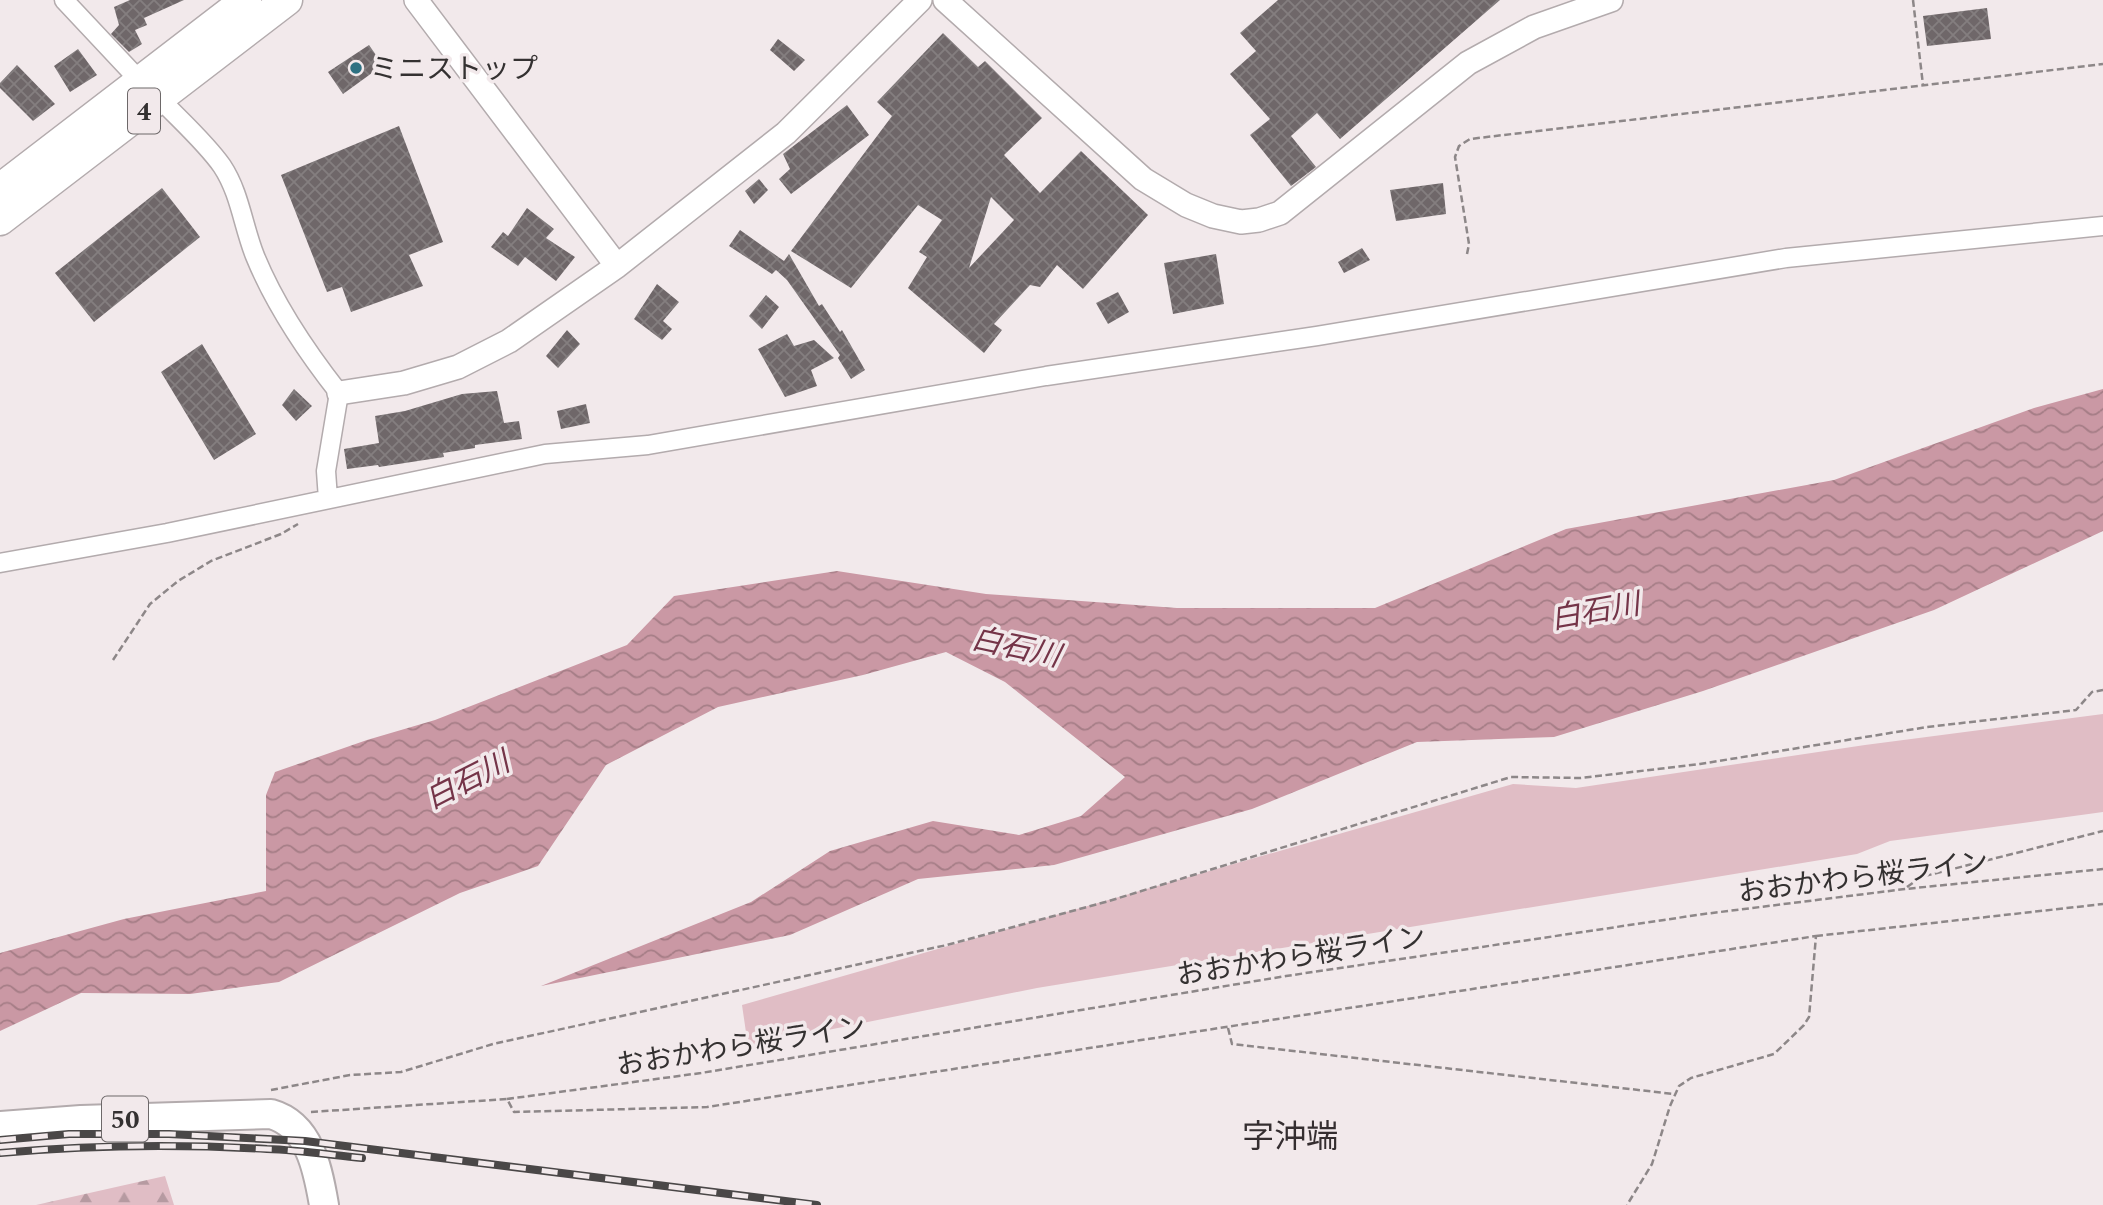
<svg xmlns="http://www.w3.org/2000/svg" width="2103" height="1205" viewBox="0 0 2103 1205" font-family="Spectral,'Noto Sans JP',serif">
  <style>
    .forest { fill: url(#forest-firs) }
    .pitch { fill: #e0bdc5 }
    .water { fill: url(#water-waves) }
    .building { fill: url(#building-cross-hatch); fill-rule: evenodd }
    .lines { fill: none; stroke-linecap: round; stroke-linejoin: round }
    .minor-casing { stroke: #b3abad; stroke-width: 21 }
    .tertiary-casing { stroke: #b3abad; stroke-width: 26 }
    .primary-casing { stroke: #b3abad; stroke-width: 32 }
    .trunk-casing { stroke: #b3abad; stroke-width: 33 }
    .path { stroke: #8d8788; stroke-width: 2.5; stroke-dasharray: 7 3.5; stroke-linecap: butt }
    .minor { stroke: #fff; stroke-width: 18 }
    .tertiary { stroke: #fff; stroke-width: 23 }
    .primary { stroke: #fff; stroke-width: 28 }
    .trunk { stroke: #fff; stroke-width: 30 }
    .rail-casing { stroke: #4a4747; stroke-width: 8 }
    .rail { stroke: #f2e9eb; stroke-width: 5; stroke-dasharray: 16; stroke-linecap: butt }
    .poi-dot { fill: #2e7182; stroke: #f2e9eb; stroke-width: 2.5 }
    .labels { text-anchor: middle; stroke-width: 7; stroke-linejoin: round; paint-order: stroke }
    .shield { fill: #f2e9eb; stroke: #6d6869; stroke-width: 2 }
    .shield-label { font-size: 26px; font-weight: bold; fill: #343131 }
    .poi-label { font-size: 28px; fill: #343131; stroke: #f2e9eb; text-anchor: start }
    .street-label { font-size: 28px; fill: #343131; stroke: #f2e9eb }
    .water-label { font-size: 30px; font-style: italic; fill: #743448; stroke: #f2e9eb }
    .quarter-label { font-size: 32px; fill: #352e30; stroke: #f2e9eb }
  </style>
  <defs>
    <pattern id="forest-firs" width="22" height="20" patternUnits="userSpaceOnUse" patternTransform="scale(1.75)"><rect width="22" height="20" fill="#e0bdc5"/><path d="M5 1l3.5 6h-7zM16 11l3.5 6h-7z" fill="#b69aa1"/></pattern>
    <pattern id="water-waves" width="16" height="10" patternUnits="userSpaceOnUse" patternTransform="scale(1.75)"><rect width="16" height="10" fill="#ca98a4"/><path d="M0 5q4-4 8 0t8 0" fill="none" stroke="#a57d86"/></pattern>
    <pattern id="building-cross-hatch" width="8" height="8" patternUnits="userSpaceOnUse" patternTransform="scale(1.75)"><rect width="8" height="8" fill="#6f6769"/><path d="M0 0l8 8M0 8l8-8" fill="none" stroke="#847e7f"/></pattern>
  </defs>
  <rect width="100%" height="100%" fill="#f2e9eb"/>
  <path class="forest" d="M165,1176L174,1205H36Z"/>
  <path class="pitch" d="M2103,714V812L1890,841L1857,854L1037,988L748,1046L742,1005L1513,784L1576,788L1865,745Z"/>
  <path class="water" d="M2103,389V531L1934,610L1703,691L1554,737L1417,742L1252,809L1054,865L918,879L790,935L541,986L751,902L830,851L933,821L1019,835L1081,816L1125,777L1005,682L946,652L863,675L718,707L606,765L538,866L460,893L279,982L190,994L81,993L0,1031V953L124,919L266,891V795L275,772L367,740L435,720L627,645L674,596L837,571L986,594L1177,608H1375L1566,529L1834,480L2034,408Z"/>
  <path class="building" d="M130,0H184L144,18L147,25L135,30L142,44L129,52L111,34L119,25L114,7Z
    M1278,0H1500L1340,139L1317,113L1291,136L1316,167L1291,186L1250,135L1270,119L1230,74L1256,51L1240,33Z
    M1987,8L1991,39L1927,46L1923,16Z
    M943,33L978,67L985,61L1042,118L1004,155L1040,193L1081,151L1148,215L1083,289L1057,265L1040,287L1030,285L994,324L1002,330L984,353L908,288L927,257L919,252L942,220L918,205L851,288L791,251L892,116L877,102ZM991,197L1014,220L969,268Z
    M778,39L805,60L794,71L770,50Z
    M369,45L383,65L343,94L328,72Z
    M78,49L97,75L70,92L54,66Z
    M17,65L55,104L33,121L0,88V83Z
    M847,105L869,135L791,194L779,179L790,169L783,154Z
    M399,126L443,242L409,255L423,286L351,312L342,287L327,292L281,175Z
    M759,179L768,190L754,204L745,191Z
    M1443,183L1446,214L1396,221L1390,190Z
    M162,188L200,237L94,322L55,273Z
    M527,208L554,229L546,238L575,257L556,281L525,257L518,266L491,247L503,232L508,236Z
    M740,230L784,261L789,254L819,306L822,304L840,332L842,330L865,370L851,379L838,358L840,355L787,280L776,270L772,274L729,246Z
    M1362,248L1370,260L1344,273L1338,262Z
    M1216,254L1224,304L1173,314L1164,263Z
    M657,284L679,302L663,321L672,329L662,340L634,319Z
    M1118,292L1129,312L1108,324L1096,303Z
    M766,295L779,307L762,329L749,316Z
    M567,330L580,344L558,368L546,356Z
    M787,334L794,346L814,340L834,358L811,370L817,386L785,397L758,349Z
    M202,344L256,434L214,460L161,372Z
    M294,389L312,406L296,421L282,405Z
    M497,391L504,423L519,421L522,439L475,445V448L443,453L444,457L379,467L378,465L347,469L344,449L379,443L375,416L405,411L462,394Z
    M586,404L590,423L561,429L557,411Z"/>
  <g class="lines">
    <g class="minor-casing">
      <path id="minor" d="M64,0L140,81
        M160,99C179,119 206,143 222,166C240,193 243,226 255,256C275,305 306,351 339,393L326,471L328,499
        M0,563L167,533L545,454L648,445L1046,376L1317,336L1786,258L2103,226"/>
    </g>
    <g class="tertiary-casing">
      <path id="tertiary" d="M416,0L617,266
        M945,0L1143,179L1186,205L1213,216L1241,222L1259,220L1280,213L1468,63L1534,27L1611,0
        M339,393L404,383L458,367L509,341L617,266L786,133L920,0"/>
    </g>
    <g class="primary-casing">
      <path id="primary" d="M0,1126L81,1120L271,1114C310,1125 318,1170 324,1205"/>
    </g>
    <g class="trunk-casing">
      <path id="trunk" d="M0,189L246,0
        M0,220L287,0"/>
    </g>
    <path class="path" d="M1913,0L1923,85
      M1467,254L1469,244L1455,157L1459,146L1470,139L2103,64
      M113,660L150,604L178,581L211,561L281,534L298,524
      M1907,887L1921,877L2103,831
      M1816,936L2103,904
      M1228,1028L1232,1044L1674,1094
      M271,1090L350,1075L401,1072L493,1044L947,945L1109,901L1511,777L1581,778L1700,764L1927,727L2076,710L2092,692L2103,690
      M507,1099L701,1073L1286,976L1704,914L1905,889L2103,869
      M311,1112L507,1099L514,1112L707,1107L1816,936L1809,1017L1804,1025L1774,1054L1691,1078L1679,1086L1670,1106L1652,1164L1627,1205"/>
    <use href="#minor" class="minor"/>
    <use href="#tertiary" class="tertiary"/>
    <use href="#primary" class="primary"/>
    <use href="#trunk" class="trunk"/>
    <g class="rail-casing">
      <path id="rail" d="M0,1140L69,1134H169L305,1141L817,1205
        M0,1153C89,1145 178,1144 267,1149C299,1150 331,1155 362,1158"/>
    </g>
    <use href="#rail" class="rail"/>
  </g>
  <circle class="poi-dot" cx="356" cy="68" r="7"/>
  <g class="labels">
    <g class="shield">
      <rect x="128" y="88.5" width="32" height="45" rx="5"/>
      <rect x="102" y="1096.5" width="46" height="45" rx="5"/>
    </g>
    <g class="shield-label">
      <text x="144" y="120">4</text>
      <text x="125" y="1128">50</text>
    </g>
    <g class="poi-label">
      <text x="370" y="78">ミニストップ</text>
    </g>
    <g class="street-label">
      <text transform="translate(1863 876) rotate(-7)" y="10">おおかわら桜ライン</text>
      <text transform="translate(1301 955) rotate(-9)" y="10">おおかわら桜ライン</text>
      <text transform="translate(741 1045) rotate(-9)" y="10">おおかわら桜ライン</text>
    </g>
    <g class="water-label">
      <text transform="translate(1595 611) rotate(-10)" y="10">白石川</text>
      <text transform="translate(1016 647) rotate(12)" y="10">白石川</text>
      <text transform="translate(467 780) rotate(-27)" y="10">白石川</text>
    </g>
    <g class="quarter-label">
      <text x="1290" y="1147">字沖端</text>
    </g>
  </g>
</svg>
